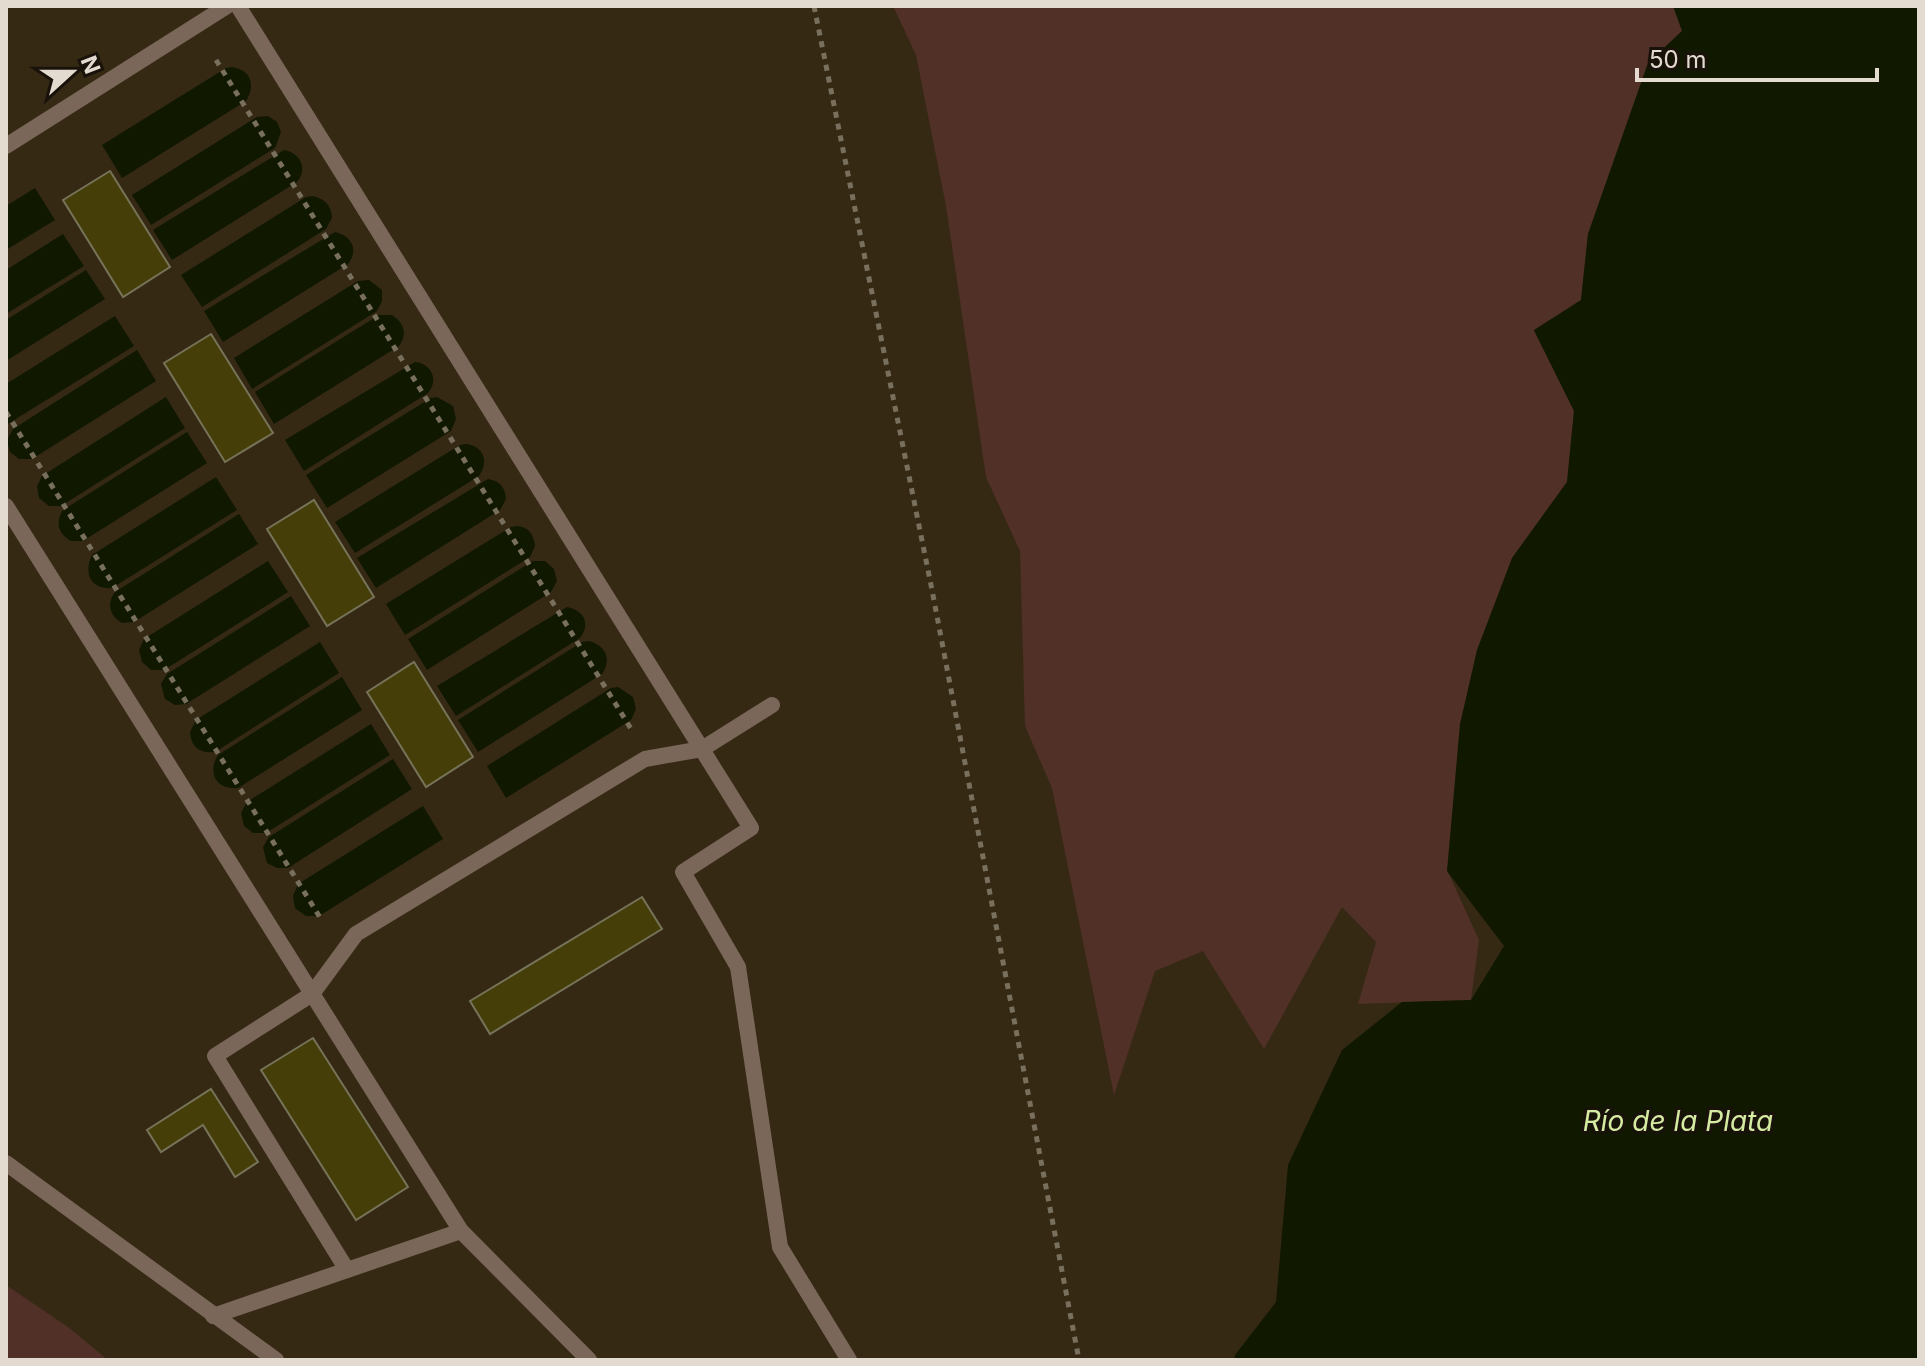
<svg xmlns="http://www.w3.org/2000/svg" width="1925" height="1366" viewBox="0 0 1925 1366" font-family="Inter,sans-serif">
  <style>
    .green { fill: #513027 }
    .water { fill: #101800 }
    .building { fill: #453e09; stroke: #767359; stroke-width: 2 }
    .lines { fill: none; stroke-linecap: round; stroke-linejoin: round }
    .path { stroke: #796f5d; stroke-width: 5; stroke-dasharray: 6 6; stroke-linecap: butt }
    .lane { stroke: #7a675a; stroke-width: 16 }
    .street { stroke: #7a675a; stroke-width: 16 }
    .labels { text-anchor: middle; stroke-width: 6; stroke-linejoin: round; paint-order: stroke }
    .water-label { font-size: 28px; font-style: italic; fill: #d5eba1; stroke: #18120a }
  </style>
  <rect width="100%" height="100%" fill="#352914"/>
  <path class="green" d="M893,6H1673L1683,30L1648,63L1588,234L1581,300L1534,331L1574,411L1567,482L1512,558L1447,870L1479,940L1471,1000L1358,1004L1376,942L1342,907L1264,1049L1203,951L1155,971L1114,1095L1052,788L1025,726L1020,551L986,477L946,206L916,55Z
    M6,1285L68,1327L108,1360H6Z"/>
  <path class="water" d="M1673,6H1919V1360H1234L1235,1355L1276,1302L1288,1165L1342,1050L1402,1002L1471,1000L1504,946L1447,871L1460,724L1477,650L1512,558L1567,482L1574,411L1534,330L1581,300L1588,234L1648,63L1682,31Z
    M232,67C251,70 256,85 246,101L122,178L102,145L226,68Z
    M268,116L277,122L281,132L275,148L151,225L132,195L257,117Z
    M284,150C301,153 308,169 297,182L172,260L153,230Z
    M35,188L55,220L6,250V206Z
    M313,196C325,199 331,205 332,218L326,229L202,307L181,275L306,197Z
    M335,232C352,236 359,250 348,264L223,342L204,311Z
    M63,234L84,266L6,314V270Z
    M86,270L105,299L6,361V320Z
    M369,280L382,290V301L377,311L252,389L234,358L358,281Z
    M379,315H392C404,323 408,334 399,346L274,424L255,392Z
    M115,316L134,346L6,425V384Z
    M137,350L156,381L32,459H19L10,452L7,440L13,429Z
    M415,362C432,364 439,380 428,393L304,471L285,440Z
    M166,397L185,428L61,506H49L39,498L37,486L42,476Z
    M437,397L453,406L456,419L451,431L327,508L306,475L431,398Z
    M187,432L207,463L83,541H71C58,534 55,522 63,510Z
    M466,444C484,446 489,462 479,476L355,553L335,522L460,445Z
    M216,477L237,510L112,588C91,590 83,573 92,555Z
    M488,479C500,481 505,487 506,499L500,510L376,588L357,558Z
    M239,514L258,544L134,622L122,623C110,616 106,604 115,592Z
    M517,526C529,527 534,535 535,546L530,557L405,635L386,604L511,527Z
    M268,561L288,592L164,670H151L142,662L139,650L144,639Z
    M533,561H545L554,569L557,581L551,592L427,670L408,639Z
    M291,596L310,626L186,704L175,705L165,699L161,684L167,674Z
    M567,607C584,610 591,624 580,638L456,716L437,686Z
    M589,641C606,645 612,660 602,674L478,752L458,720L582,642Z
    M320,642L339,673L215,752C200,754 191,747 190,732L196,720Z
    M342,677L362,710L238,788C216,790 207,773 218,755Z
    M618,687L633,697L636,709L631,720L506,798L487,766L611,688Z
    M371,724L390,755L266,833H253L244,826L241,813L247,802Z
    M393,759L412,789L288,868H277L267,863L263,847L269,837Z
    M423,806L443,839L319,916H306L295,908L293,896L298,884Z"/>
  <path class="building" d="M110,171L170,267L123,297L63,200Z
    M211,334L273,433L225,462L164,363Z
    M314,500L374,597L327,626L267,529Z
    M414,662L473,757L426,787L367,692Z
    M642,897L662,929L490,1034L470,1001Z
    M313,1038L408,1187L356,1220L261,1070Z
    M211,1089L258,1162L235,1177L203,1125L161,1152L147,1130Z"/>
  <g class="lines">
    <path class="path" d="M814,6L932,590L1079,1360
      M216,60L633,732
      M6,412L321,919"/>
    <path class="lane" d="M238,6L751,828L683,872L738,967L780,1247L849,1360
      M6,146L227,6
      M6,506L461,1231L589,1360
      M347,1270L215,1056L312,994L356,934L645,759L702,749L772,705
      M213,1316L461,1231"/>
    <path class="street" d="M6,1163L276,1360"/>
  </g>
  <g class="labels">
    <g class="water-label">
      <text x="1678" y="1131">Río de la Plata</text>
    </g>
  </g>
  <rect width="1925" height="1366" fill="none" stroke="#e3dbcf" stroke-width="16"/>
  <g transform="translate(72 72) rotate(69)" stroke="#18120a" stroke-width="6" paint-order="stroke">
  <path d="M0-6L14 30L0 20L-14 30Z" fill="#e3dbcf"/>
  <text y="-12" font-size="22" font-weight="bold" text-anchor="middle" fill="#e3dbcf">N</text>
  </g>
  <path d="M1637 68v12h240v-12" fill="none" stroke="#e3dbcf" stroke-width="4"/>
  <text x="1649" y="68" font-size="24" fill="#e3dbcf" stroke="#18120a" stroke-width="6" paint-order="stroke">50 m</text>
</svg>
